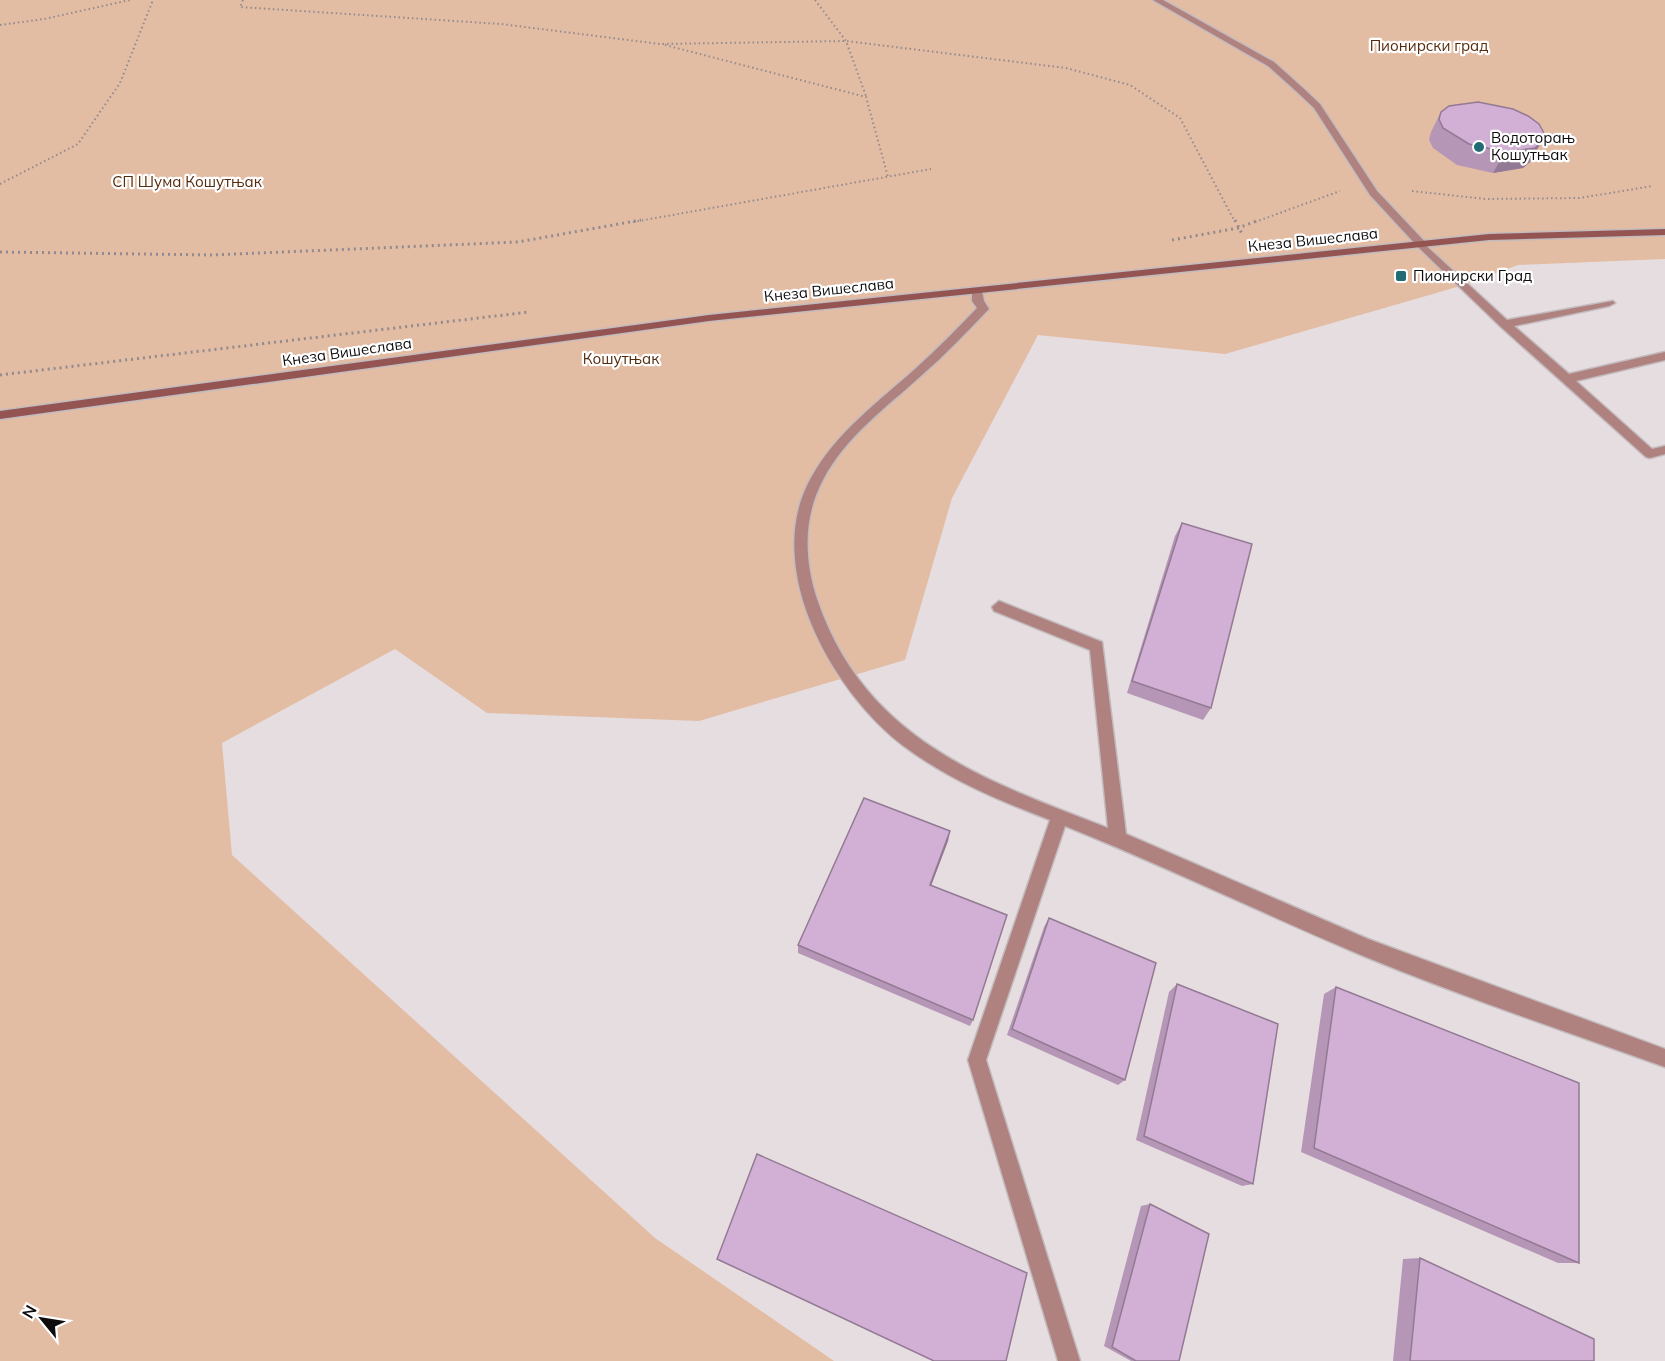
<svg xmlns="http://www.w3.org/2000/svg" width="1665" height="1361" viewBox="0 0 1665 1361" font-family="Mulish,sans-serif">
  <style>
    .green { fill: #e3bca4 }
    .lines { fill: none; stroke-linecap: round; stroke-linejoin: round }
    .service-casing { stroke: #c3bbbe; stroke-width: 3 }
    .tertiary-casing { stroke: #c3bbbe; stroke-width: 3 }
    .secondary-casing { stroke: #c3bbbe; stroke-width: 3 }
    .path-far1 { stroke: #928b8d; stroke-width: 2; stroke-dasharray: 1.5 3; stroke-linecap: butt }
    .path { stroke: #928b8d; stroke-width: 3; stroke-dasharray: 2 4; stroke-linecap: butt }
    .service { fill: #af827f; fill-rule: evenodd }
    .tertiary { fill: #af827f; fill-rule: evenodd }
    .secondary { fill: #945552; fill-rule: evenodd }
    .wall { fill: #b596b6 }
    .shaded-wall { fill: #937a94 }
    .building { fill: #d2afd4; stroke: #937a94; stroke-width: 1.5 }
    .poi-dot { fill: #206b74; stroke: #fff; stroke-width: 2 }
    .labels { text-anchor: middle; stroke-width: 4.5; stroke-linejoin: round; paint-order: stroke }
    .far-park-label { font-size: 15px; fill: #552b0c; stroke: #fff }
    .far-poi-label { font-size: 15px; fill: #0e0b0c; stroke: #fff; text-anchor: start }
    .far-street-label { font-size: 15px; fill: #0e0b0c; stroke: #fff }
  </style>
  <rect width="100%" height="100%" fill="#e6dde0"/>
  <path class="green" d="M0,0H1665V259L1518,265L1464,285L1225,354L1038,335L952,498L905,660L699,721L487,713L395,649L222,743L232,855L655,1238L834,1361H0Z"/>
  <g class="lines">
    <g class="service-casing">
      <path id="service" d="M1422,242L1507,320L1613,301L1615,303L1609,306L1514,326L1569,374L1665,352V360L1576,381L1652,449L1665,446V454L1650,458L1646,457L1501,327L1418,247L1417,245Z
        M977,288L982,291L984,301L989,309L987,311C966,333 945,355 922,375C887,407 845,437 823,480C803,517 804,560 817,599C864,739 983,780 1108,828L1090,650L994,611L992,607L999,601L1102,642L1126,834L1368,939L1665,1049V1067C1564,1031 1461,996 1361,955C1262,913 1165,866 1065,826L986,1060L1080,1361H1058L968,1060L1050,820C1000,801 948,779 905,747C832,692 760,565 812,476C837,432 878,402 915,369C937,349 957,329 977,308L972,301V291Z"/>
    </g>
    <g class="tertiary-casing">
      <path id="tertiary" d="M1153,0H1163L1274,62L1303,88L1320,104L1377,191L1426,243V247H1418L1370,195L1314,108L1297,92L1268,66Z"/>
    </g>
    <g class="secondary-casing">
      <path id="secondary" d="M1665,229V235L1489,240L709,321L0,419V411L709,315L1489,234Z"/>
    </g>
    <path class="path-far1" d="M243,0L240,7L501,24L660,44L846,41L1066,68L1130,85L1180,118L1235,222
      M815,0L846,41L866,96
      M0,25L44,19L130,0
      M665,45L866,97L888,177
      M0,184L78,144L120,83L153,0
      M1412,191L1485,199L1580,198L1652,186
      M633,222L931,169
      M1255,222L1340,191"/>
    <path class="path" d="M1235,220L1243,236
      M1172,240L1238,228L1259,220
      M0,252L213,255L518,242L641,220
      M0,375L529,312"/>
    <use href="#service" class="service"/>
    <use href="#tertiary" class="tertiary"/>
    <use href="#secondary" class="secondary"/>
  </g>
  <path class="wall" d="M1441,112L1542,141L1530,162L1523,168L1493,173L1457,165L1433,148L1429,140L1431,132Z
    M1182,523L1211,708L1203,720L1127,693L1175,536Z
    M950,831L948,841L931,885L973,1020L970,1026L798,953V945Z
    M1049,918L1125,1080L1118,1085L1007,1035L1044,927Z
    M1177,984L1253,1184L1242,1186L1136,1140L1169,992Z
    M1336,987L1579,1263H1558L1301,1152L1324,994Z
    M1150,1204L1179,1361H1131L1104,1346L1141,1206Z
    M1420,1258L1594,1361H1393L1403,1259Z"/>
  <path class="shaded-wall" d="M1542,141L1530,162L1523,168L1493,173L1505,152Z
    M950,831L948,841L928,894L930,885Z"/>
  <path class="building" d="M1478,102L1513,109L1528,116L1539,124L1544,133L1542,141L1535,148L1505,152L1469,144L1443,128L1439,119L1441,112L1449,106Z
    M1182,523L1252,544L1211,708L1132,681Z
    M864,798L950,831L930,885L1007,915L973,1020L798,945Z
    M1049,918L1156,963L1125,1080L1012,1029Z
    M1177,984L1278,1024L1253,1184L1144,1136Z
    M1336,987L1579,1083V1263L1314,1148Z
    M757,1154L1027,1273L1006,1361H934L717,1259Z
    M1150,1204L1209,1234L1179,1361H1136L1112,1347Z
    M1420,1258L1594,1339V1361H1410Z"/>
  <g class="poi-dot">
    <circle cx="1479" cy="147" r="6"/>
    <rect x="1395" y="270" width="12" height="12" rx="3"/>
  </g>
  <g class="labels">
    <g class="far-park-label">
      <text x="1429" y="51">Пионирски град</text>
      <text x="187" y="187">СП Шума Кошутњак</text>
      <text x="621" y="364">Кошутњак</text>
    </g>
    <g class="far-poi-label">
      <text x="1491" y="143">Водоторањ<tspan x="1491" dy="17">Кошутњак</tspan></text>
      <text x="1413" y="281">Пионирски Град</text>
    </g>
    <g class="far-street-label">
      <text transform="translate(1313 240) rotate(-6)" y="5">Кнеза Вишеслава</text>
      <text transform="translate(829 290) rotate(-6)" y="5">Кнеза Вишеслава</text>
      <text transform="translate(347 352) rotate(-8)" y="5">Кнеза Вишеслава</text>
    </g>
  </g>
  <g transform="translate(42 1319) rotate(300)" stroke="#ffffff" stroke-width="4.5" paint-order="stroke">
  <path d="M0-4.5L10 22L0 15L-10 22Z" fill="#0e0b0c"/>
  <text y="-9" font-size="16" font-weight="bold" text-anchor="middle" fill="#0e0b0c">N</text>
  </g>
</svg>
